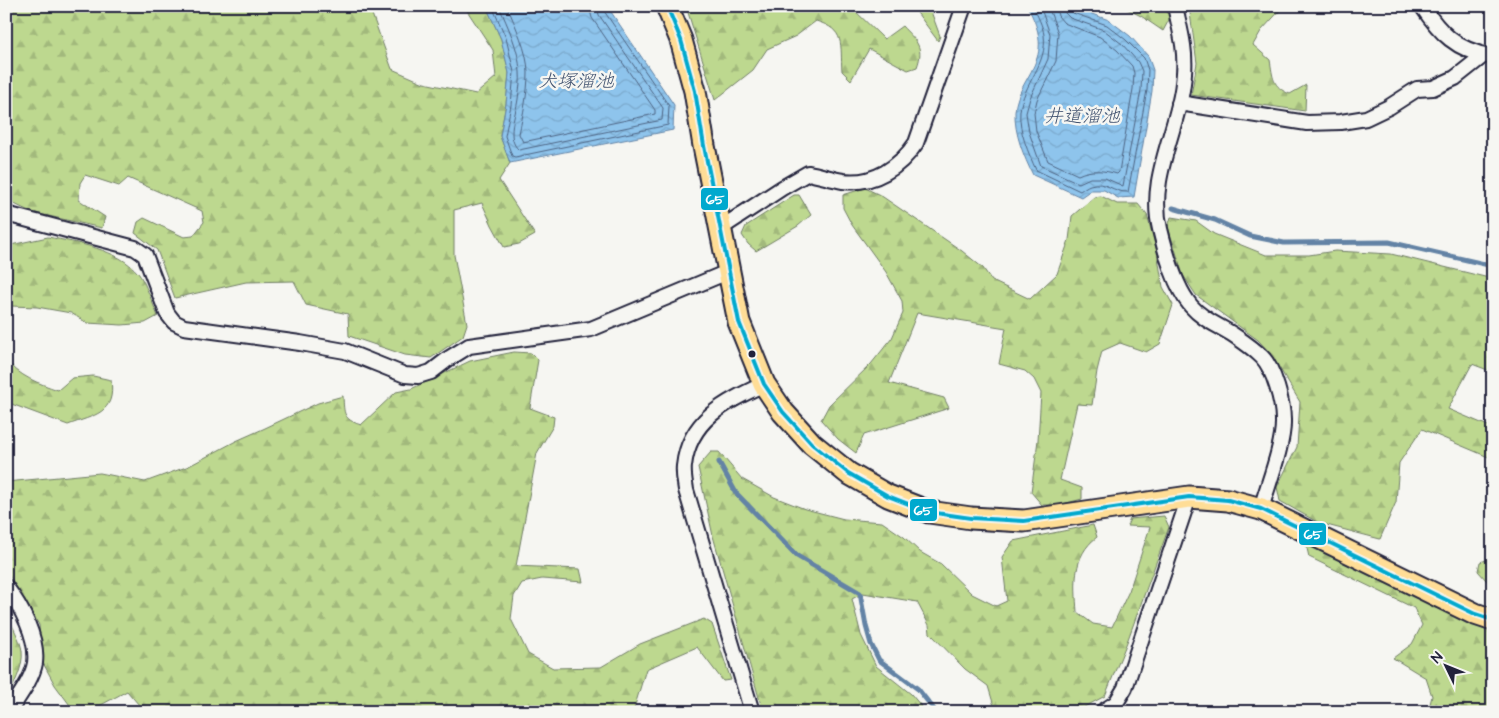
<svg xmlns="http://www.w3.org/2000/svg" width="1499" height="718" viewBox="0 0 1499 718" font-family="'Architects Daughter','Klee One',sans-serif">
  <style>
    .forest { fill: url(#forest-firs); stroke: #707d65 }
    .garden { fill: #bdd88f; stroke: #707d65 }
    .water { fill: url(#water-waves); stroke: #6383a5 }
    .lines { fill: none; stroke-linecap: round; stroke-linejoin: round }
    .shore { stroke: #4d6382; stroke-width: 1 }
    .stream { stroke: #6383a5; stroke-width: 5 }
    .street-casing { stroke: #22223b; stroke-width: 18 }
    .primary-casing { stroke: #22223b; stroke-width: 25 }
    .street { stroke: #f6f6f2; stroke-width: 14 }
    .primary { stroke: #ffdd96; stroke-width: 21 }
    .bus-1-casing { stroke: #f6f6f2; stroke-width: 8 }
    .bus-1 { stroke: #00a9ce; stroke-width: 4 }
    .bus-dot { fill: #22223b; stroke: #f6f6f2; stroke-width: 2 }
    .labels { text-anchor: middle; stroke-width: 5; stroke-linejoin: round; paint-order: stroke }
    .water-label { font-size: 19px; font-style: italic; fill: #425370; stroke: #f6f6f2 }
    .line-badge { stroke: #f6f6f2; stroke-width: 2 }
    .badge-label { font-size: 14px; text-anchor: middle; font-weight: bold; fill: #fff }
  </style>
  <defs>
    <pattern id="forest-firs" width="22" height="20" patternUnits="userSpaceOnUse" patternTransform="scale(1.25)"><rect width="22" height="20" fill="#bdd88f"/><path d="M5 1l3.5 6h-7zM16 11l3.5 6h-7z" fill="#a2b97c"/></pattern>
    <pattern id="water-waves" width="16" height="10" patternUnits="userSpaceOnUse" patternTransform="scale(1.25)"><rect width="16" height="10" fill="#8ec4ec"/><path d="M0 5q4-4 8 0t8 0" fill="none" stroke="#7aa8cb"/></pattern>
  </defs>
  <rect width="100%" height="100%" fill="#f6f6f2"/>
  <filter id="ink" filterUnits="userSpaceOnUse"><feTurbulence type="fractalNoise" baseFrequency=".02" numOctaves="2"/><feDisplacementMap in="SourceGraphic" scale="10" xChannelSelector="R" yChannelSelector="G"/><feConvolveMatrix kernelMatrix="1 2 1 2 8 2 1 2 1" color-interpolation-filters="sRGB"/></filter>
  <g filter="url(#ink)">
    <path class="forest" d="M6,6H369L392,69L424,83L476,94L496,77L493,50L464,6H486L501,39L509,73L506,104L500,136L510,163L499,180L535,235L519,244L504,247L492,225L482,203L454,210V255L467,324L463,336L431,358L405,355L349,336L348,314L306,305L294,281L246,282L175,298L157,250L135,233L138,222L144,218L184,237L193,236L204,222L202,211L128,178L119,186L85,175L80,183L79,200L105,217L102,228L31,212L6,200Z
      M686,6H850L884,39L902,26C915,40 925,46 917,67L908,70L869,49L851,80L842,71C840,44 846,30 816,21L796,36L767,49L753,70L715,100Z
      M1121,6H1167L1171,16L1163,31L1141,16Z
      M1189,6H1284L1261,31L1253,45L1270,60C1273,77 1272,87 1290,94L1306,85L1305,111L1191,95L1197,63Z
      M865,188L880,195L962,251L983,268L992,281L1030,299L1057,274L1069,240L1072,216L1094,197L1101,196L1117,204H1138L1147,215L1157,252L1163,287L1173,305L1160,344L1146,352L1120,343L1102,351L1097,371L1092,405L1077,404L1060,480L1082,488V499L1059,505H1042L1031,492L1038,440L1041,393L1034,379L1025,371L999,364L1006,328L917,313L889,383L944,398L949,408L864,435L856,453L838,439L821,420L829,405L871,364L892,338L903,313L902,301L886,272L852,225L843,208V195Z
      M794,195H799L811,215L798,226L756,251L748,244L742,235L746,226Z
      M1171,217L1196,221L1214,234L1266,255H1309L1335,251L1391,254L1493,279V372L1472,364L1448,409L1493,428V459L1422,429L1399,463L1396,502L1380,539L1319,523L1280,501L1277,487L1297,447L1300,402L1271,354L1258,340L1196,295L1183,275L1175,249L1168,227Z
      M48,237C77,243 118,249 138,273C145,281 153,305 158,316L145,323L122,325L87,323L71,313L37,307L11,306L6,309V246Z
      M514,352L531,353L538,360L530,408L554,417L553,426L537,453L516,566L580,569L583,582L542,579L522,583L514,596L511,619L528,654L553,668L601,667L640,644L704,619L712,624L731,680L723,681L697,647L646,669L633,712H157L156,710L145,712L127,691L88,712H75L55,685L42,661L39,625L6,570V482L100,473L145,482L189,466L236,441L263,429L318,403L343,396C344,414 343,419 361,425L396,392L411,389L470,361Z
      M6,359C19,377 38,383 58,390L72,378L93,376L111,380C116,414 94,415 68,425L6,402Z
      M711,452H719L742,479L774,497L805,509L844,519L882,522L904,537L920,552L941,564L972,594L996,606L1007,601L1002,557L1013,541L1093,525L1097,537C1072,556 1075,584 1077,612L1093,624L1112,627L1129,591L1150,527L1127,526L1130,519L1164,516L1169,527L1127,642L1105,696L1075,712H1007L994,706L988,686L965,669L930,633L929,625L917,602L863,593L852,599L861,635L876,666L911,694L926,712H763L713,536L698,467Z
      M1306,544H1318L1345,556L1439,609L1493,630V712H1428L1432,696L1426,678L1393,658L1412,644L1422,625L1414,608L1309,557Z
      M1493,558V591L1487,581L1478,571L1480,562Z
      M6,614C11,623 21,641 22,651C24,667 13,686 6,700Z"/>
    <path class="garden" d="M912,6H929L940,36L938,41Z"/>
    <path class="water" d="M486,6H607L674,105L673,130L510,163L500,136L506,104L509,73L501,39Z
      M1027,6H1069L1109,20L1130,36L1148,56L1153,70L1152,91L1134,197L1118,198L1104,190H1091L1081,197L1033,175C1024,157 1014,133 1015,112C1016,91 1031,77 1037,58C1043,40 1036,22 1027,6Z"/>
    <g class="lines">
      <path class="shore" d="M492,6L506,38L514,72L511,105L505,136L512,156L515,157L668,125L669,106L604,11L603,6
        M499,6C508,27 519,49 520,72C521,81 519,90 518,99C516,115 505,138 519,150L662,120L663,108L599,15L597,6
        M507,6C515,25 528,52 528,73C528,93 523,114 519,134L523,142L655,114V110L592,18L589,6
        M1033,6C1037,15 1043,26 1044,35C1048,64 1023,84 1020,111C1018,130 1029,154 1036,170L1080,191C1083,189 1087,186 1090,185C1105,180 1114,193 1128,192L1147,90L1148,70L1144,58L1126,40L1107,25L1073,13L1070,6
        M1040,6L1050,34L1048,59L1030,98L1026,113L1029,132L1041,166L1079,183L1090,178H1105L1123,186L1141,90L1142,71L1138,62L1122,44L1104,30L1070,18L1065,13L1064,6
        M1048,6L1058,33L1056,61L1037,100L1034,113L1036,131L1048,161L1078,175C1091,169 1104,170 1117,174L1119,172L1133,89L1134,73L1132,66L1117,50L1100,37L1064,23L1058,16L1056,6"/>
      <path class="stream" d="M1173,208L1215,220L1250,236L1284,243L1389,242L1493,266
        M719,462L736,493L797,556L860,593L866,626L871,644L879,660L918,689L936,712"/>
      <g class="street-casing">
        <path id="street" d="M1175,6C1180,30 1186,49 1184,73C1181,126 1147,176 1160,229C1166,254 1175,287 1191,306C1203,320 1220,326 1235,336C1244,342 1254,349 1262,357C1274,369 1283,403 1283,420C1284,444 1268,484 1261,509
          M1422,6C1440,33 1456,50 1490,56
          M1179,103L1307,123L1341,122L1366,118L1389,107L1417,89L1433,88L1455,78L1484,55
          M6,214L135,248L145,255L167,313L174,322L184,327L300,343L345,351L405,375L418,376L431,372L448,359L469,346L591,329L730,271
          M721,228L782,188L808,173C820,175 831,179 843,181C874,185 900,167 916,143L964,6
          M6,587C21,606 38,638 35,663C32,680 18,697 9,712
          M752,712L686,490C685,482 683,474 684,466C689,419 726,402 764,384
          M1102,712L1116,703L1125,688L1189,497"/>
      </g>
      <g class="primary-casing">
        <path id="primary" d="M667,6L681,40L695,91L704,146L739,322L764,384L783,412L812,444L848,473L888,496L929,512L971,518L1024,521L1189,497L1228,500L1261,509L1475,614L1493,620"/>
      </g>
      <use href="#street" class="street"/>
      <use href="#primary" class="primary"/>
      <g class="bus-1-casing">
        <path id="bus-1" d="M667,6L681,40L695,91L704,146L739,322L764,384L783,412L812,444L848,473L888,496L929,512L971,518L1024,521L1189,497L1228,500L1261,509L1475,614L1493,620"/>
      </g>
      <use href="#bus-1" class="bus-1"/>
    </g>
  </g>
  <circle class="bus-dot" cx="752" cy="354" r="4.5"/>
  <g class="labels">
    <g class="water-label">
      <text x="576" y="87">犬塚溜池</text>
      <text x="1082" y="122">井道溜池</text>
    </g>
  </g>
  <g class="line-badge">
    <rect x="700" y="187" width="29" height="24" rx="5" fill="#00a9ce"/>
    <rect x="909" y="498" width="29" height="24" rx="5" fill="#00a9ce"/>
    <rect x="1298" y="522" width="29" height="24" rx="5" fill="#00a9ce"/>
  </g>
  <g class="badge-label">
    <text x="715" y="204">65</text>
    <text x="923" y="515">65</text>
    <text x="1313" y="539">65</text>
  </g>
  <rect width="1499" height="718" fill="none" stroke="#f6f6f2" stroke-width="25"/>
  <rect x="12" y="12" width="1474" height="693" fill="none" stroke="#22223b" stroke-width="2" filter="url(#ink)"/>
  <g transform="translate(1446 666) rotate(313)" stroke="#f6f6f2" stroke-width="4" paint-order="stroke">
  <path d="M0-4L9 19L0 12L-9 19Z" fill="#22223b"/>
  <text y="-8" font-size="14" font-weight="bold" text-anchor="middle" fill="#22223b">N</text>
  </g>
</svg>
